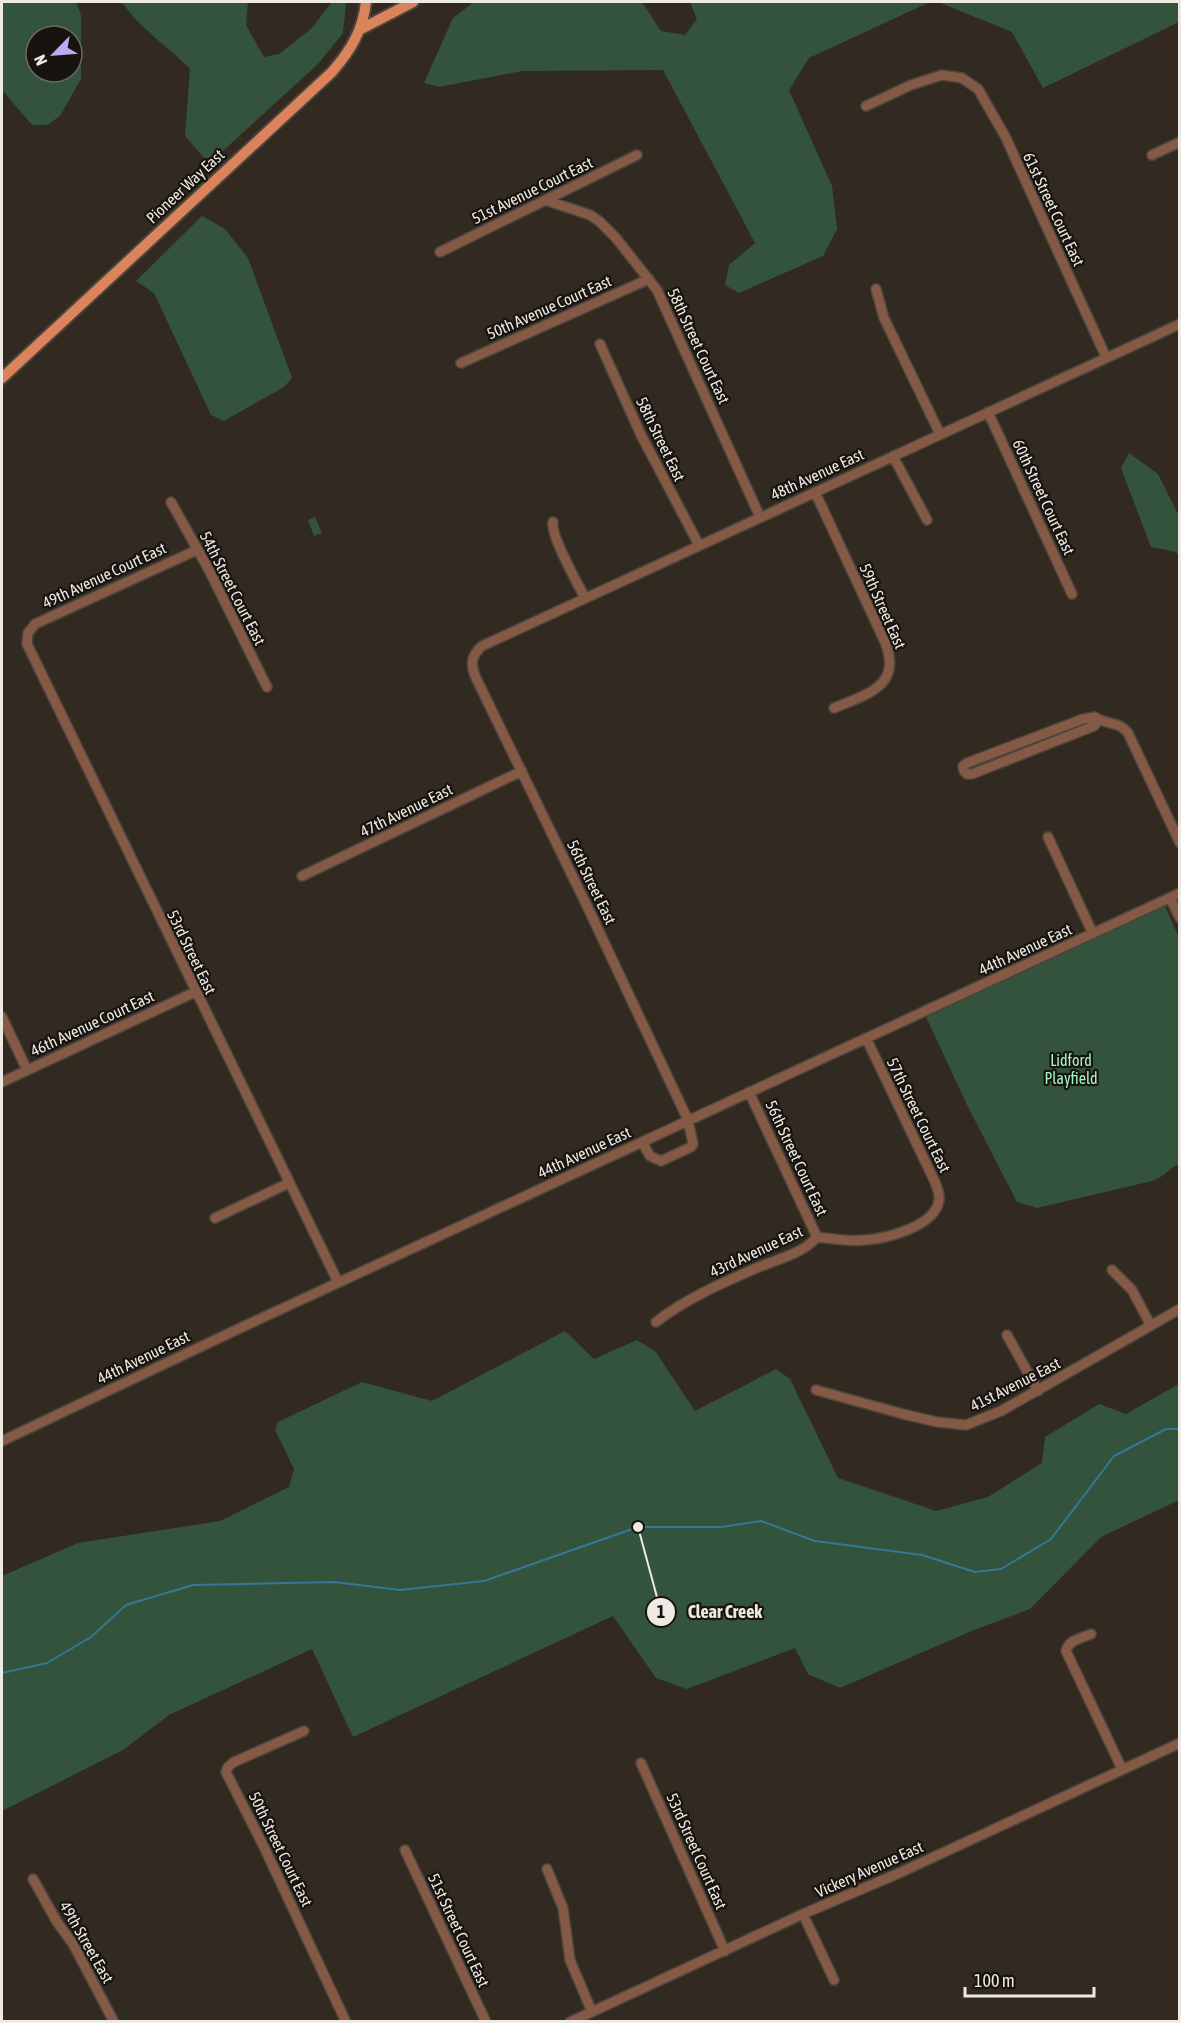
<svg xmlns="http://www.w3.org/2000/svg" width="1181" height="2023" viewBox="0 0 1181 2023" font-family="'Asap Condensed',sans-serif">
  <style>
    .green { fill: #33533d; fill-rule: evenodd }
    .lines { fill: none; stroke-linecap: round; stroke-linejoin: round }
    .stream { stroke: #357797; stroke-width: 2 }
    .minor-casing { stroke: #4c453b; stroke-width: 12 }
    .major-casing { stroke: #4c453b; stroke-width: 14 }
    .minor { stroke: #845945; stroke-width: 9 }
    .major { stroke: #db835a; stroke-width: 10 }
    .labels { text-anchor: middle; stroke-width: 4.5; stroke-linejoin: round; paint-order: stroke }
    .street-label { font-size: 16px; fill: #efe9e3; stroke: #17130f }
    .park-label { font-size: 16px; fill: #a3f7be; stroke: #17130f }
    .leader { fill: none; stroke: #efe9e3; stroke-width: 2 }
    .callout-dot { fill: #efe9e3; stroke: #17130f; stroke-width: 2 }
    .mark-label { font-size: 18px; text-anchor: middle; font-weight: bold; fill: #111 }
    .callout-label { font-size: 18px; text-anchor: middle; font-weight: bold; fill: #efe9e3; stroke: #17130f; stroke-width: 4.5; stroke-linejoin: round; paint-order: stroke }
  </style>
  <rect width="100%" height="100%" fill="#322a20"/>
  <path class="green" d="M2,2H76L81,15V79L60,116L47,125H32L2,90ZM36,36H72V72H36Z
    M122,2H248L246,25L264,57L279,54L311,29L332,2L346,3L343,33L318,64L214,159L204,158L185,136L190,69C168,46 140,29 122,2Z
    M474,2H642L661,31L685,35L697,19L690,2H930L809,58L789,90L832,186L837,229L823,256L739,293L725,285L729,265L755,243L663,70L522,71L439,87L424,83L453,18Z
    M938,2H1179V22L1043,88L1012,32Z
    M202,216L225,229L248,258L292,378L284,387L224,421L211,415L154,293L136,281Z
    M1129,453L1158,474L1179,516V556L1176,552L1151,547L1121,468Z
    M315,517L322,533L314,536L308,520Z
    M1165,906L1179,938V1164C1168,1169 1166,1176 1152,1181L1037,1208L1017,1202L968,1107L926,1017Z
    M565,1331L594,1359L637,1340L655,1351L695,1411L776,1369L790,1379L838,1478L936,1511L988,1497L1042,1463L1045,1437L1099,1404L1126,1414L1179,1384V1500L1101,1537L1030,1609L974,1630L840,1688L808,1674L795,1648L687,1689L656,1678L613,1616L353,1737L312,1649L169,1715L123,1750L2,1811V1576L78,1543L220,1521L289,1487L294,1469L275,1430L278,1422L362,1382L432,1401Z"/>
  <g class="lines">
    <path class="stream" d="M2,1673L47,1663L91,1637L126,1605L193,1585L334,1582L400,1590L484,1581L638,1527H722L761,1521L815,1541L922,1555L975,1572L1001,1569L1051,1539L1114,1456L1166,1429H1180"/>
    <g class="minor-casing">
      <path id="minor" d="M866,106L911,85L942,75L962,78L978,89L1005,136L1106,357
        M1152,155L1180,142
        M545,200L590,215L599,221L616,238L657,290L760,517
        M440,252L637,155
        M876,289L884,318L940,434
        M600,344L641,435L699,545
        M461,363L649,279
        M988,412L1072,594
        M893,456L927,520
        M815,492L884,640C904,685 868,694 834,708
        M171,502L209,570L267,687
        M553,522C550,535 578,584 585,598
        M197,550L35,624L28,633L27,644L338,1282
        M1099,720L1094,726L972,774H967L964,771L963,766L967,763L1083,719L1095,717C1106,725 1119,721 1128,733L1180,843
        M1048,837L1093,934
        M302,876L522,771
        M1170,898L1180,918
        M2,1017L27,1070
        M2,1082L195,992
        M749,1092L817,1237
        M642,1142L650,1156L661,1161L691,1147L693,1144L688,1120L588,908L476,678C470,664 471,656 482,646L1180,324
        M215,1218L289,1183
        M817,1237C833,1239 849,1242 864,1240C886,1239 936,1226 939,1200C940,1194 937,1188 935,1182L866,1038
        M1112,1270L1132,1290L1151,1326
        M656,1322C687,1298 724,1282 759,1267C778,1259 804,1253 817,1237
        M1007,1335L1038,1391
        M816,1390L903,1414L937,1422L966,1425L1001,1411L1180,1309
        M2,1441L238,1329L1180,893
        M1091,1634C1082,1638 1068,1640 1066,1651L1122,1769
        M304,1731L234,1762L228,1767L226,1772L264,1847L346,2022
        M641,1763L725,1951
        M405,1850L486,2022
        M547,1869L563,1908L570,1960L592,2012
        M33,1879L57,1922L73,1944L114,2022
        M803,1914L834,1980
        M570,2022L803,1914L897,1874L1180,1743"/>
    </g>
    <g class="major-casing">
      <path id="major" d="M361,29L413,2
        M2,378L332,72C351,50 363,30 366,2"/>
    </g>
    <use href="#minor" class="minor"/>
    <use href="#major" class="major"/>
  </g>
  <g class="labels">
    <g class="street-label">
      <text transform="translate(185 186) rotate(-43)" y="6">Pioneer Way East</text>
      <text transform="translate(532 190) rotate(-26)" y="6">51st Avenue Court East</text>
      <text transform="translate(1054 209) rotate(65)" y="6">61st Street Court East</text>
      <text transform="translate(549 307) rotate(-24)" y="6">50th Avenue Court East</text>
      <text transform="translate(699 346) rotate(65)" y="6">58th Street Court East</text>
      <text transform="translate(661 439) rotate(64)" y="6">58th Street East</text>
      <text transform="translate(817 474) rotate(-25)" y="6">48th Avenue East</text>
      <text transform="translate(1044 497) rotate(65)" y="6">60th Street Court East</text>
      <text transform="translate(104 575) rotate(-25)" y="6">49th Avenue Court East</text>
      <text transform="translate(233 588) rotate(63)" y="6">54th Street Court East</text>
      <text transform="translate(883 606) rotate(66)" y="6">59th Street East</text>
      <text transform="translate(406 810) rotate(-26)" y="6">47th Avenue East</text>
      <text transform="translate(592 882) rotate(64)" y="6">56th Street East</text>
      <text transform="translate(1025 949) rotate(-25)" y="6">44th Avenue East</text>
      <text transform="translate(192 952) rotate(64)" y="6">53rd Street East</text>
      <text transform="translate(92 1023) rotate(-25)" y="6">46th Avenue Court East</text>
      <text transform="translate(919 1115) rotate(64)" y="6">57th Street Court East</text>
      <text transform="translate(584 1152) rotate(-25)" y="6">44th Avenue East</text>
      <text transform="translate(797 1158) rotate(65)" y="6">56th Street Court East</text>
      <text transform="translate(756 1251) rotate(-25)" y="6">43rd Avenue East</text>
      <text transform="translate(143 1357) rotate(-26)" y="6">44th Avenue East</text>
      <text transform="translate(1015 1384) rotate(-27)" y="6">41st Avenue East</text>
      <text transform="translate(281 1849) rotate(64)" y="6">50th Street Court East</text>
      <text transform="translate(697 1851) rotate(66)" y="6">53rd Street Court East</text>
      <text transform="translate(869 1869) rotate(-24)" y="6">Vickery Avenue East</text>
      <text transform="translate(459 1930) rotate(65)" y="6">51st Street Court East</text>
      <text transform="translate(87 1942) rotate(60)" y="6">49th Street East</text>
    </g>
    <g class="park-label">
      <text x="1071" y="1066">Lidford<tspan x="1071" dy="18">Playfield</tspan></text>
    </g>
  </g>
  <path class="leader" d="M638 1527L661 1612"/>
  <g class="callout-dot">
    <circle cx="638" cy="1527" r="6"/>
    <circle cx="661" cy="1612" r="15"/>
  </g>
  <g class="mark-label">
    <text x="661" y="1618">1</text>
  </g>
  <g class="callout-label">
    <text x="725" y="1618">Clear Creek</text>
  </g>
  <rect width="1181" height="2023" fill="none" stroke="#efe9e3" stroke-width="6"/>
  <g transform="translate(54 54) rotate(245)"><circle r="28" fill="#17130f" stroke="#6d6964" stroke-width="1.5"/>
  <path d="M0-4.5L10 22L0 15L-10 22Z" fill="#c0a8f3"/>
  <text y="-9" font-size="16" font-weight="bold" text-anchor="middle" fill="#efe9e3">N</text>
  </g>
  <path d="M965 1987v9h129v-9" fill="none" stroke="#efe9e3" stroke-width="3"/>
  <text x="974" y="1987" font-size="18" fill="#efe9e3" stroke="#17130f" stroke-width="4.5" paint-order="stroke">100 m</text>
</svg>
